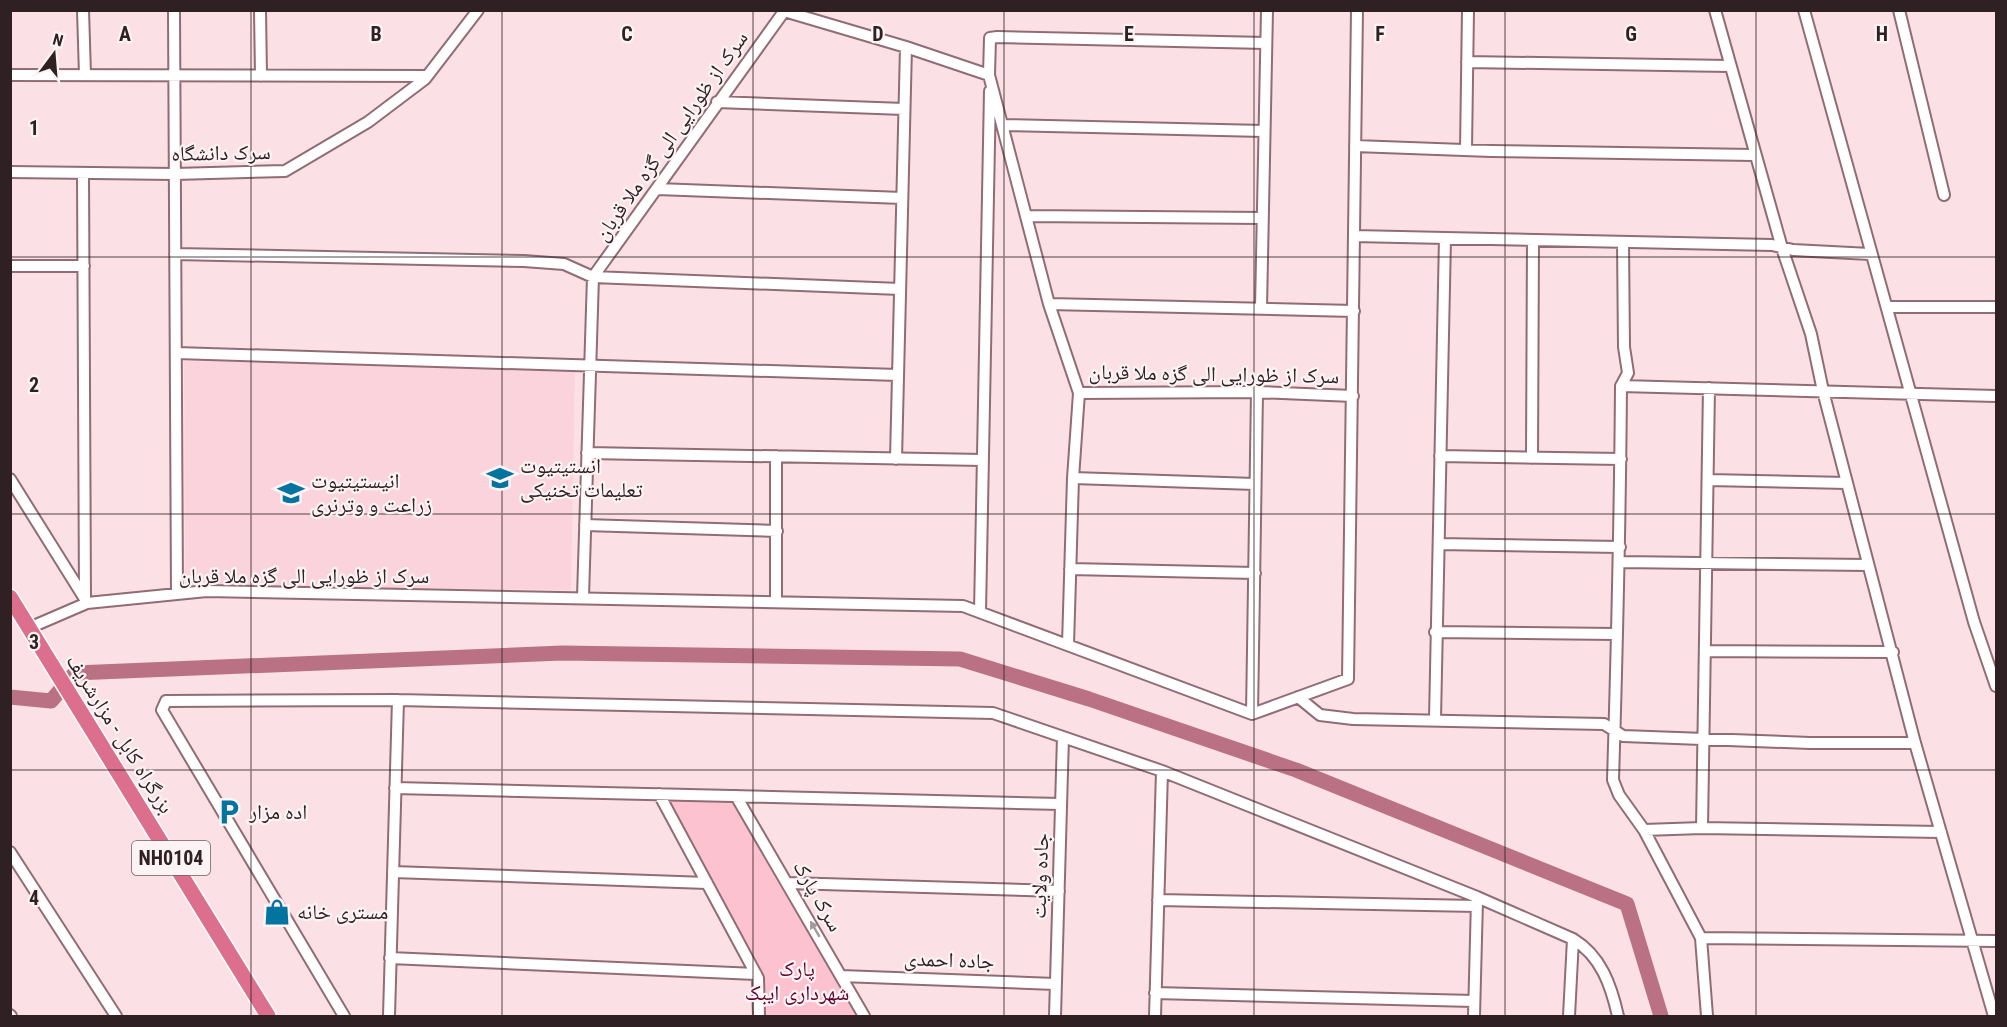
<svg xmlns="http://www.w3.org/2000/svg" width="2007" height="1027" viewBox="0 0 2007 1027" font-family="'Roboto Condensed','Noto Naskh Arabic',sans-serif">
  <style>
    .built { fill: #fbd3dc }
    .green { fill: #fdc2cf }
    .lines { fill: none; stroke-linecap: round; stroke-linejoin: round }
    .river { stroke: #bb7184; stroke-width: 15 }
    .minor-casing { stroke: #916c75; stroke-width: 14 }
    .highway-casing { stroke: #fff; stroke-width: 18 }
    .minor { stroke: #fff; stroke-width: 10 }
    .highway { stroke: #dd6f8e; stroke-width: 15 }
    .oneway { fill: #a19b9c }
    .grid { fill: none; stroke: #2f2023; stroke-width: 1.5; stroke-opacity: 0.55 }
    .labels { text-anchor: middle; stroke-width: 4.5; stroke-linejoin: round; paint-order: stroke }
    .shield { fill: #fcf3f5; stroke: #6c5f62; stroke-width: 1.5 }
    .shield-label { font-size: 20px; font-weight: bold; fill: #2f2023 }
    .street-label { font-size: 21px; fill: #2f2023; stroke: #fcf3f5 }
    .poi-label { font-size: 21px; fill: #2f2023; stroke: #fcf3f5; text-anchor: start }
    .park-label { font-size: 21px; fill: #5f012a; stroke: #fcf3f5 }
    .grid-label { font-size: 20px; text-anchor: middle; font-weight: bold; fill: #2f2023; stroke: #fcf3f5; stroke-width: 4.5; stroke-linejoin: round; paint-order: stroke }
  </style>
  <rect width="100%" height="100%" fill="#fbe1e6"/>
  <path class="built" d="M184,361L575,367L571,590L185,585Z"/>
  <path class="green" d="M732,798L856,1016H765L763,979L666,799Z"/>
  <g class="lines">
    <path class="river" d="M10,697L51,701L75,673L562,653L960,659L1089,699L1296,770L1627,904L1661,1016"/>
    <g class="minor-casing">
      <path id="minor" d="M83,10L85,75
        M174,10L177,594
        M260,10L261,76
        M1715,10L1782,248L1811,334L1823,391L1915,743L1994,1016
        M1804,10L1974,622L1996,686
        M1899,10L1944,195
        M784,11L906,47L989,75L1049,304L1079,393L1257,392L1353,396
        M1467,62L1730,66
        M10,75L427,76
        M989,75L990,38L997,37L1266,43
        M717,102L904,109
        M1002,125L1264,131
        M1355,146L1491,151L1754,155
        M1466,149L1468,10
        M10,172L175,174L285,171L368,122L425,79L478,10
        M83,173L85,599
        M657,189L902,198
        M1026,216L1263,218
        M1354,236L1772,245L1793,250L1870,254
        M1623,242L1624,347L1628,373L1621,386C1620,518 1617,648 1613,780L1619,795L1644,830L1702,828L1941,832
        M175,254L524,261L564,264L593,277L900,289
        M10,266H84
        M1049,304L1354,311
        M1887,307H1996
        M1261,308L1267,10
        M176,353L898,375
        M1621,386L1996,396
        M587,453L983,460
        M776,456V601
        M1440,456L1621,459
        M1532,458L1533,240
        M896,459L906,47
        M1073,478L1255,484
        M10,479L85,599
        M1708,480L1847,483
        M585,525L777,531
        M1439,544L1620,547
        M1620,562L1868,565
        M1070,569L1255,573
        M583,597L593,277L785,10
        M980,612L990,91
        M29,628L87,603L207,591L963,606L1252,714L1348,679L1357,10
        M1435,632L1616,634
        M1068,645L1073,478L1079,393
        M1705,651L1893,652
        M1298,697L1320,715L1353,719L1604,724L1623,736L1810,743H1915
        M1252,714L1257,392
        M1435,719L1445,238
        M395,788L1061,804
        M659,794L758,978L759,1016
        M736,796L864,1016
        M1702,828L1709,388
        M1644,830L1701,938L1707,1016
        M10,852L116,1016
        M393,872L707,883
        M788,883L1059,891
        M1158,900L1477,906
        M1701,938L1996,941
        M1573,939C1601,956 1611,985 1618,1016
        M390,958L756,974
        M841,976L1055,984
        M1155,993L1474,1001
        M10,1015L11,1016
        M344,1016L162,710L166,701L398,700L993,713L1162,771L1477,897L1573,939L1569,1016
        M389,1016L398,700
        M1055,1016L1063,737
        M1155,1016L1162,771
        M1474,1016L1477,900"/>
    </g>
    <g class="highway-casing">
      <path id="highway" d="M10,597L268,1016"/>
    </g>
    <use href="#minor" class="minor"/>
    <use href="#highway" class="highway"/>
  </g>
  <defs><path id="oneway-solid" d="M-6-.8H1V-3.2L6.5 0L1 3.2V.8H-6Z" transform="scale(1.5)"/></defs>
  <use class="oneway" href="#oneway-solid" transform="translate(815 929) rotate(-120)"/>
  <path class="grid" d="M251,10V1016M502,10V1016M753,10V1016M1004,10V1016M1254,10V1016M1505,10V1016M1756,10V1016M10,257H1996M10,514H1996M10,770H1996"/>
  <defs>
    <g id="university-bare" transform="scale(2.07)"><path d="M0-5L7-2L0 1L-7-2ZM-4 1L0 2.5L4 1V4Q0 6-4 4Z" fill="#02749f" stroke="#fcf3f5" stroke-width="2.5" paint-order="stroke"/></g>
    <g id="parking-bare" transform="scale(2.07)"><path d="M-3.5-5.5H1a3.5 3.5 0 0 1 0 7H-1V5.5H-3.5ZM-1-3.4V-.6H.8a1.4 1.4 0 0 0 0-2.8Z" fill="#02749f" stroke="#fcf3f5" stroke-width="2.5" paint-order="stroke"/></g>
    <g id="shop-bare" transform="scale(2.07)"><path d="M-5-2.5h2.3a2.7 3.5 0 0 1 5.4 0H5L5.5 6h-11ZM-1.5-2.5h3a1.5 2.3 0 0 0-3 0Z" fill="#02749f" stroke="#fcf3f5" stroke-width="2.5" paint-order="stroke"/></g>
  </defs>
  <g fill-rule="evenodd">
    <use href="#university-bare" x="500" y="478"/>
    <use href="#university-bare" x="291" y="493"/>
    <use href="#parking-bare" x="229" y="812"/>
    <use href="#shop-bare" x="277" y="912"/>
  </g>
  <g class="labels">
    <rect class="shield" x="132" y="841" width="78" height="34" rx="4.5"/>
    <g class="shield-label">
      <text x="171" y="865">NH0104</text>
    </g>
    <g class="street-label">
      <text transform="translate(671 136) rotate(-55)" y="7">سرک از ظورایی الی گزه ملا قربان</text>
      <text transform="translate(221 153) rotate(-1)" y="7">سرک دانشگاه</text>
      <text transform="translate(1214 374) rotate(1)" y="7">سرک از ظورایی الی گزه ملا قربان</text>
      <text x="304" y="583">سرک از ظورایی الی گزه ملا قربان</text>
      <text transform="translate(120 734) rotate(58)" y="7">بزرگراه کابل - مزارشریف</text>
      <text transform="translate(1040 876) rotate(-88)" y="7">جاده ولایت</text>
      <text transform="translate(818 896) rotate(60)" y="7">سرک پارک</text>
      <text transform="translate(949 960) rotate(2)" y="7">جاده احمدی</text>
    </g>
    <g class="poi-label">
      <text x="520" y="473">انستیتیوت<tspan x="520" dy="24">تعلیمات تخنیکی</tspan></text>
      <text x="311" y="488">انیستیتیوت<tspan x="311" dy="24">زراعت و وترنری</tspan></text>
      <text x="249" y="819">اده مزار</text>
      <text x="297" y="919">مستری خانه</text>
    </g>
    <g class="park-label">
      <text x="797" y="976">پارک<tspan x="797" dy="24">شهرداری ایبک</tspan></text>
    </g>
  </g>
  <g class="grid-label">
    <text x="125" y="41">A</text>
    <text x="376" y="41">B</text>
    <text x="627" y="41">C</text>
    <text x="878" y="41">D</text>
    <text x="1129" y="41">E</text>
    <text x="1380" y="41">F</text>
    <text x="1631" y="41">G</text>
    <text x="1882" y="41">H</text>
    <text x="34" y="135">1</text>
    <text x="34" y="392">2</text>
    <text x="34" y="649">3</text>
    <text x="34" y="905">4</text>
  </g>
  <rect width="2007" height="1027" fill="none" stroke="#2f2023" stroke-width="24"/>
  <g transform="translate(54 54) rotate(16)" stroke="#fcf3f5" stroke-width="4.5" paint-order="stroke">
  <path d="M0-4.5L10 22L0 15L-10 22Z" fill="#2f2023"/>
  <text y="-9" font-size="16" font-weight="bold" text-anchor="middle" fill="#2f2023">N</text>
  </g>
</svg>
